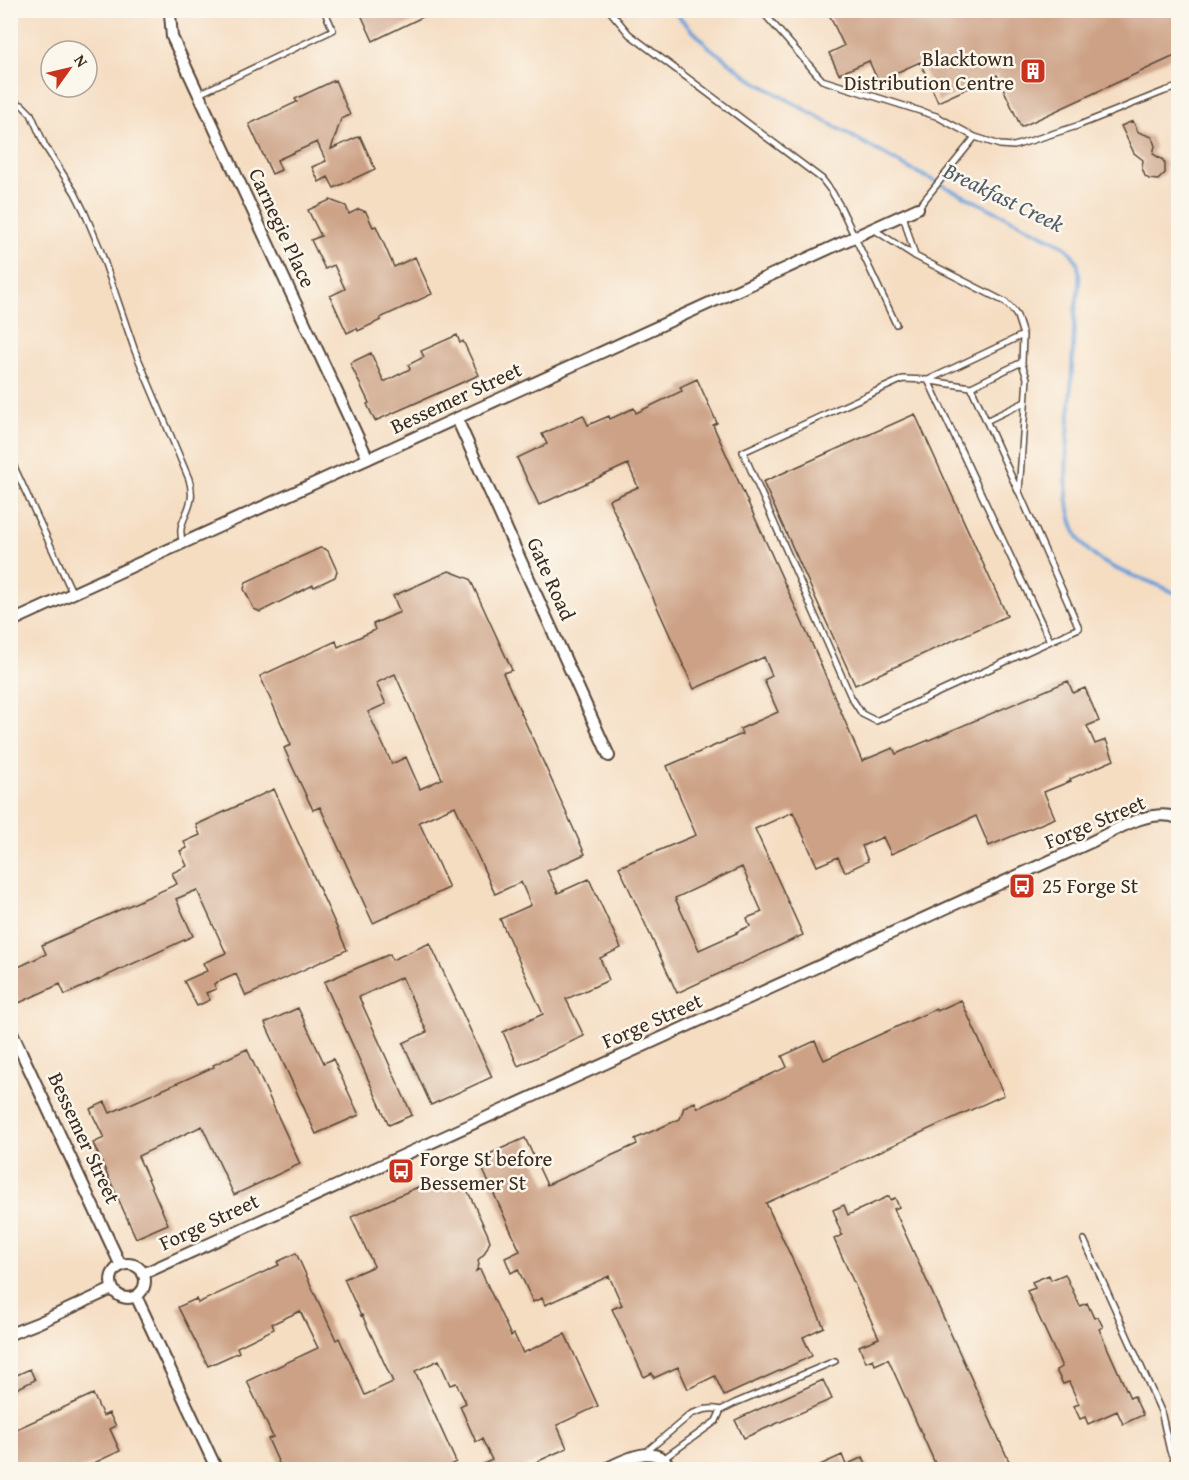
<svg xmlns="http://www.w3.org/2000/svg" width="1189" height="1480" viewBox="0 0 1189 1480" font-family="'Gentium Book Plus',serif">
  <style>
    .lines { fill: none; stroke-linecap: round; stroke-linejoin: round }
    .stream { stroke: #6c9fd7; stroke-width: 4 }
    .building { fill: #cca185; fill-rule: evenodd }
    .lane-casing { stroke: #574537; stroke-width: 8 }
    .street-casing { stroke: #574537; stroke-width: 14 }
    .lane { stroke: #fff; stroke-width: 5 }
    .street { stroke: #fff; stroke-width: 10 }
    .labels { text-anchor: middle; stroke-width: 5; stroke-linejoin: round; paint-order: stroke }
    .poi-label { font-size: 21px; fill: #3b2a1e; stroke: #fbf7ec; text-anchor: start }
    .street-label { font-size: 21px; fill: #3b2a1e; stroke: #fbf7ec }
    .water-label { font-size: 22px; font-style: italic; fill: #4f5968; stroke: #fbf7ec }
  </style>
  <rect width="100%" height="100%" fill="#fbf7ec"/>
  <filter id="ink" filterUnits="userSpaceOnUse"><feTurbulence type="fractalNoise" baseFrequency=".0167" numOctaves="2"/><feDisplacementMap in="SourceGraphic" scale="12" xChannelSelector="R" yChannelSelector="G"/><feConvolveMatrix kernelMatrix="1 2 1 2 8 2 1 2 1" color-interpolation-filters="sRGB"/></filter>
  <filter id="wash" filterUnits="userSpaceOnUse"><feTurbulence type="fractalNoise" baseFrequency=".008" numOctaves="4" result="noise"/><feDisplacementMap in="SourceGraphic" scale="24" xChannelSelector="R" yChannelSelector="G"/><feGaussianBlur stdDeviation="1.35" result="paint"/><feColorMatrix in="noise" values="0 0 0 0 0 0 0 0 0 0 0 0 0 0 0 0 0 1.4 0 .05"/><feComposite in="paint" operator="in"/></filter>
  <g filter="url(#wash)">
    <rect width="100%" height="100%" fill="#f5ddc2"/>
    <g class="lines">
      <path class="stream" d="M672,10L709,47L751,79L910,169L1063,245C1072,253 1078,260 1079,272C1081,285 1076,300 1075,313C1073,343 1072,374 1070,404C1068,445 1057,515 1085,547C1109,574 1149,577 1178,595"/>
    </g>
    <g id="blocks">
      <path class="building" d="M359,10H437L373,41Z
        M827,10H1179V54L1021,127L997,75L938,102L920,62L878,81L869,61L839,74L829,53L844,46Z
        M335,80L350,115L341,119L331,149L360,136L375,169L334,188L328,177L319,182L312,167L326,161L317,142L277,160L281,170L272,174L249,124L297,102L295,99Z
        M1133,121L1138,132L1152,137L1155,146L1153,154L1163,160L1165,164V173L1158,180L1149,179L1145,176L1142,168L1143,160L1134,153L1121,126Z
        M330,200L346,206L349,214L359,209L366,212L373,227L376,226L394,267L415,257L432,294L380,318L381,320L358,331L357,328L347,333L330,296L345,289L334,265L325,269L311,240L321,236L308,210Z
        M457,335L460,343L463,341L479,375L375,421L367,404L369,403L350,363L371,353L384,382L410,369L408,365L424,357L421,351Z
        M697,379L717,423L713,425L812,644L862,761L893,748L896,754L1068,681L1073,693L1085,688L1099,721L1087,726L1095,744L1106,740L1114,760L1070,779L1071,781L1044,792L1055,818L989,846L976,816L891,854L883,837L862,846L868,861L845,872L838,857L817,866L793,812L755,829L803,935L677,993L619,867L696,835L667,766L742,734L740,729L778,712L764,680L772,676L764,657L694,689L609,500L638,487L628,464L539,505L517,458L547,444L542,434L583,415L588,425L609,416L610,419L634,408L636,413L682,391L680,387ZM742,867L762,912L747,918L750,926L736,932L737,933L699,950L675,898Z
        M915,414L1007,616L855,685L763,482Z
        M320,548L325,549L328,551L337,571L335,577L314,587L313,585L260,612L254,609L244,589L246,582Z
        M449,571L470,579L512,670L503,673L585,854L547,871L558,893L589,879L621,948L600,958L609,980L566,999L584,1036L518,1066L503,1032L543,1014L500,919L531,905L521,882L495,894L455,806L419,822L449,888L373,923L320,807L313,810L293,768L284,748L291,745L260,676L336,641L338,647L375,630L373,624L400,612L393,596ZM395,674L442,779L420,789L406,757L392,764L368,712L386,704L376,683Z
        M274,789L347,950L246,996L236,974L214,984L216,989L206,993L210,1000L197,1006L184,981L207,971L203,963L226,953L197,890L176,899L193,936L65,995L60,984L19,1003L10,983V971L46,954L42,945L177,884L172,873L187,866L180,851L187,848L184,842L200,835L196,825Z
        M430,943L492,1077L431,1105L403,1043L427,1032L402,977L359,997L412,1115L389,1125L324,982L390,954L392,960Z
        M961,1000L1004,1095L766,1203L824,1327L803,1337L812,1356L724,1396L715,1376L688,1389L678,1367L654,1378L652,1373L644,1377L612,1309L622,1305L609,1276L545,1305L542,1298L533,1302L518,1269L511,1273L505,1258L520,1251L478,1159L525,1138L547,1185L637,1144L635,1139L680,1119L684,1107L695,1102L698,1108L787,1067L782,1056L815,1041L824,1060L936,1009L937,1011Z
        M298,1008L324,1063L333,1059L359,1115L316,1134L265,1023Z
        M247,1049L300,1164L234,1195L202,1126L138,1156L168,1224L136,1238L93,1143L104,1138L90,1109L105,1102L110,1113L214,1067L213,1065Z
        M444,1180L447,1186L452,1184L454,1188L464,1183L488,1235L490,1241L488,1246L484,1254L478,1260L479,1265L476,1271L480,1269L511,1336L514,1334L523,1353L565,1334L598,1406L557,1425L567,1448L519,1470H471L492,1460L482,1439L476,1442L460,1406L466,1403L456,1383L450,1385L439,1360L415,1371L456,1462L440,1470H282L268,1439L273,1437L247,1381L318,1348L300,1311L272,1324L274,1329L237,1347L239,1352L208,1366L178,1307L196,1299L198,1303L279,1265L277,1262L296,1253L336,1340L339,1338L365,1395L393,1382L362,1315L361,1316L344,1279L374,1266L351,1217L418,1187L420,1191Z
        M889,1196L890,1200L895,1198L899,1207L894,1209L1013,1470H938L888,1359L875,1365L873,1359L866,1362L859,1346L879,1338L834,1239L842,1235L836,1220H837L833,1210L844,1205L848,1215Z
        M1065,1274L1080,1306L1087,1303L1094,1318L1098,1317L1103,1327L1099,1329L1130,1398L1134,1396L1143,1415L1123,1424L1117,1411L1088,1424L1085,1417L1080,1419L1074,1406L1079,1404L1069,1382L1063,1384L1056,1370L1062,1367L1027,1291L1035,1288L1032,1282L1049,1275L1051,1280Z
        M30,1369L35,1380L10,1392V1378Z
        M823,1380L832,1399L744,1438L735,1420Z
        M93,1394L103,1416L109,1413L116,1426L110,1429L120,1451L79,1470H10V1432Z
        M842,1455L846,1465L863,1457L869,1470H809Z"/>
    </g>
  </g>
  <g filter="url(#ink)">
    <use href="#blocks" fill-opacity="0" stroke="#574537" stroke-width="1.5"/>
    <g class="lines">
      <g class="lane-casing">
        <path id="lane" d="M609,10L629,34L822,179L832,192L841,208L896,324
          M761,10L822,80L936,116L975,137
          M199,94L333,30L324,10
          M10,103L22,105L31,114L45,146L75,193L84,211L100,249L135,351L189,479C191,486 192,493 191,499C188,517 176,524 183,543
          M918,208L975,137L1000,145L1014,146L1077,126L1165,91L1178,87
          M903,215L915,256
          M873,229L915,256L1005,302L1012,309L1017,316L1023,335L1022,364L1027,378L1019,492L1079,628L876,721L862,714L851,697L743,452L903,379L928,380L1023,335
          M928,380L1050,641
          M930,381L971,387L1022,362
          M971,387L1018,491
          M986,421L1025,402
          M10,458L73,594
          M1084,1240L1161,1411L1170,1451L1178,1469
          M646,1452L691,1414C702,1410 709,1407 721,1410
          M663,1459L716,1421L721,1410L735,1403L835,1361"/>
      </g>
      <g class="street-casing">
        <path id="street" d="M172,10L170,14L172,37L368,459
          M457,419L609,756
          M10,622L918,208
          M10,1028L121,1266
          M111 1281a17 17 0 1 1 34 0a17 17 0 1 1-34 0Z
          M143,1274L1089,843C1115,831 1149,807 1178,818
          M136,1296L217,1470
          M10,1334L38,1323L112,1289
          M603,1470C625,1460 656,1440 672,1470"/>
      </g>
      <use href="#lane" class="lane"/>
      <use href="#street" class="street"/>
    </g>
  </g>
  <defs>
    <g id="building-square" transform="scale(1.35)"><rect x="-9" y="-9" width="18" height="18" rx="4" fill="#c8321e" stroke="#fbf7ec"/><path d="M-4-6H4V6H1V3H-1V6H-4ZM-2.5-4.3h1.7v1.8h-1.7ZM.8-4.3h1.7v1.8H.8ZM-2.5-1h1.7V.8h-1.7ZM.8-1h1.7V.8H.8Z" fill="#fff"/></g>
    <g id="bus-square" transform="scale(1.35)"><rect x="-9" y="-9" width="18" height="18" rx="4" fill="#c8321e" stroke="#fbf7ec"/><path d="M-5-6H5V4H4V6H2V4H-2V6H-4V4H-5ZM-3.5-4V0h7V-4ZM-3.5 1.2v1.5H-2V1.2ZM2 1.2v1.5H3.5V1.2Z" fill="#fff"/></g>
  </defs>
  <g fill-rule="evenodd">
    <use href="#building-square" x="1033" y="71"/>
    <use href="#bus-square" x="1022" y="886"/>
    <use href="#bus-square" x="401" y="1171"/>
  </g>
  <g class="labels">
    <g class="poi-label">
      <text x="1014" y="66" text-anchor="end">Blacktown<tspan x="1014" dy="24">Distribution Centre</tspan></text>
      <text x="1042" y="893">25 Forge St</text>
      <text x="420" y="1166">Forge St before<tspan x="420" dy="24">Bessemer St</tspan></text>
    </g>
    <g class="street-label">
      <text transform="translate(282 228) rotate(65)" y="7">Carnegie Place</text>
      <text transform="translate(456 398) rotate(-25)" y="7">Bessemer Street</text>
      <text transform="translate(551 579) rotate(66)" y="7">Gate Road</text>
      <text transform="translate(1095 822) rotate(-23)" y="7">Forge Street</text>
      <text transform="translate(652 1021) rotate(-24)" y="7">Forge Street</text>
      <text transform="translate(84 1138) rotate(65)" y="7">Bessemer Street</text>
      <text transform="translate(209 1222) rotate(-25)" y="7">Forge Street</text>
    </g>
    <g class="water-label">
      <text transform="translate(1004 197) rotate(26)" y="8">Breakfast Creek</text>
    </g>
  </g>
  <rect width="1189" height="1480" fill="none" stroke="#fbf7ec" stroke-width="36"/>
  <g transform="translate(69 69) rotate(56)"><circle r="28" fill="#fbf7ec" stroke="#aea59a" stroke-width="1.5"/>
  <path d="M0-4.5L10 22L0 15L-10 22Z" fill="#c8321e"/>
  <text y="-9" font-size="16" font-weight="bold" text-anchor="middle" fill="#3b2a1e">N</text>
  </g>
</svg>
